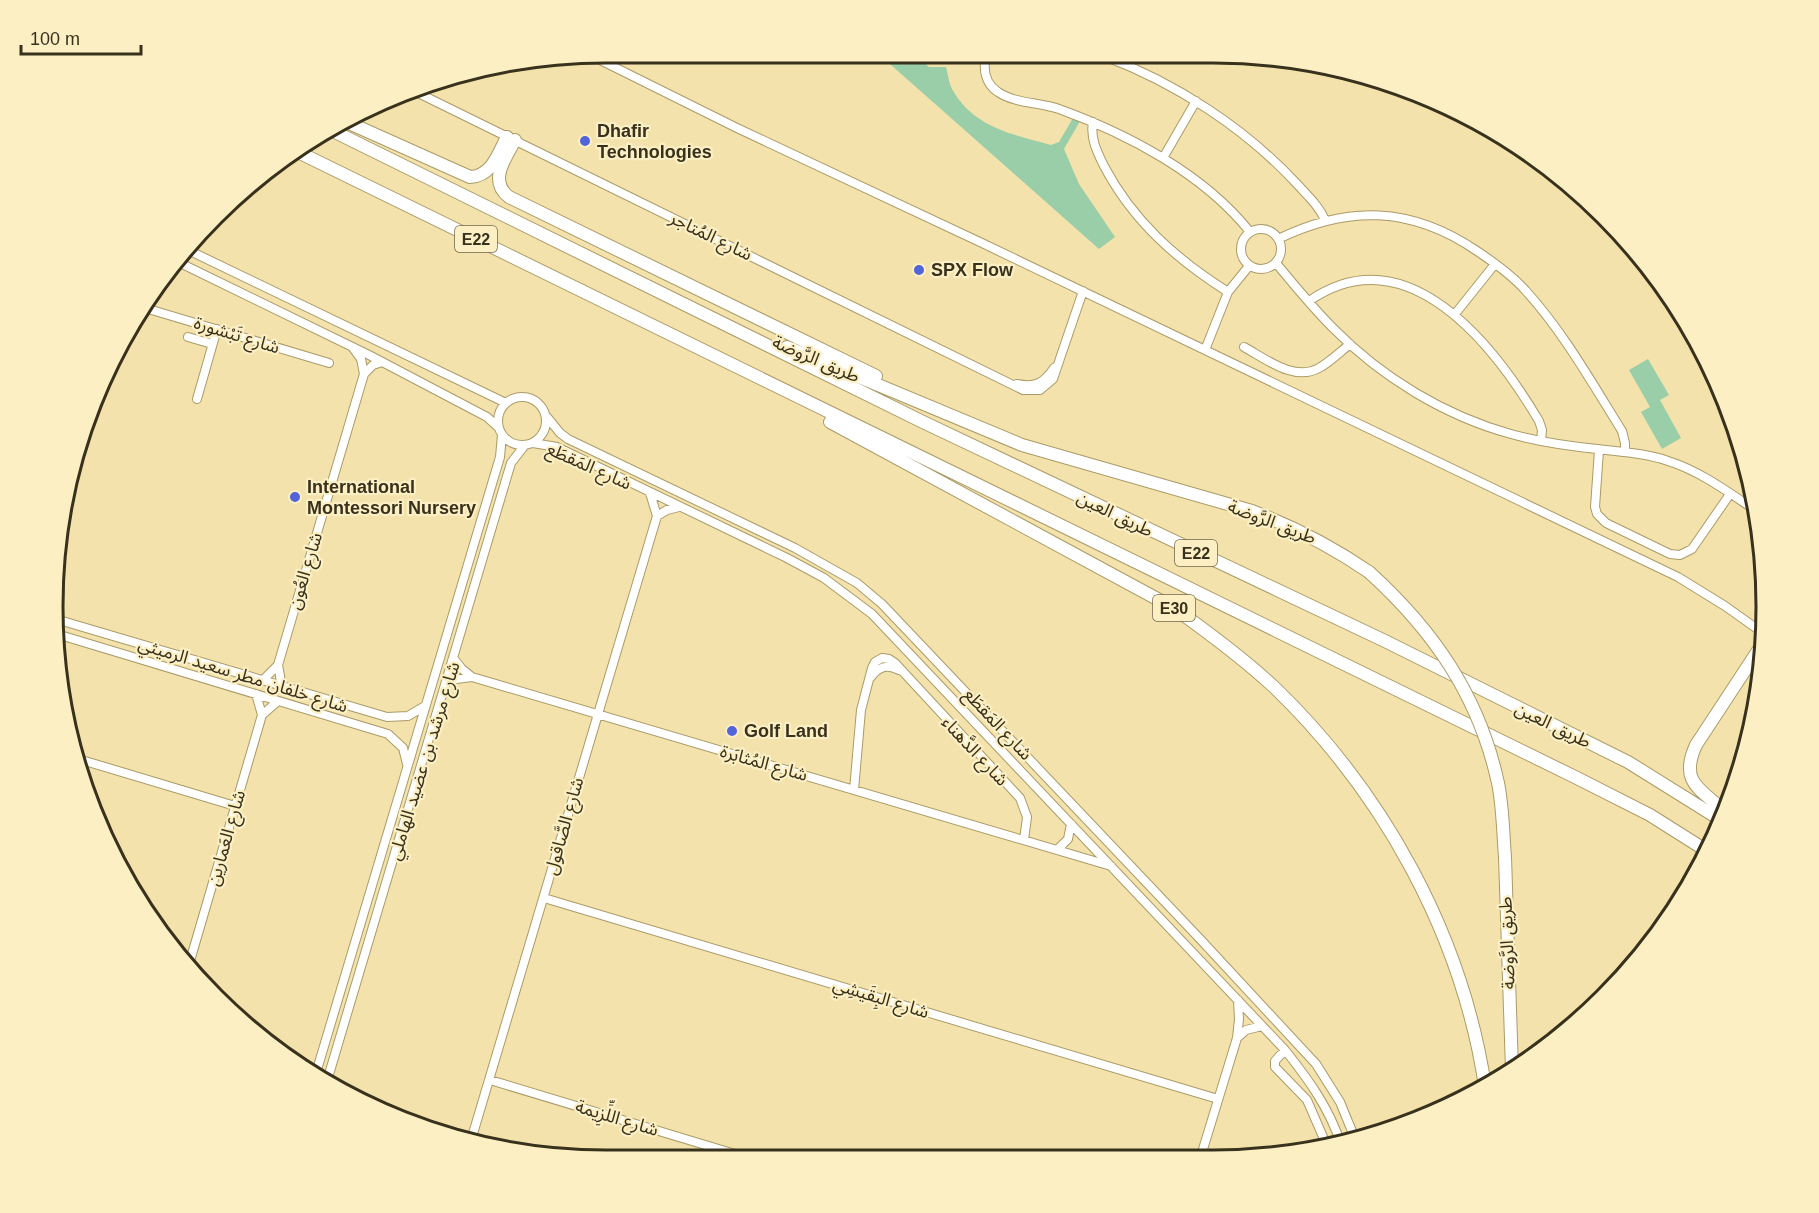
<svg xmlns="http://www.w3.org/2000/svg" width="1819" height="1213" viewBox="0 0 1819 1213" font-family="Helvetica,'Noto Sans Arabic',sans-serif">
  <style>
    .green { fill: #9acea8 }
    .lines { fill: none; stroke-linecap: round; stroke-linejoin: round }
    .minor-casing { stroke: #ab9b67; stroke-width: 10 }
    .highway-casing { stroke: #ab9b67; stroke-width: 14 }
    .minor { stroke: #fff; stroke-width: 8 }
    .highway { stroke: #fff; stroke-width: 12 }
    .highway-bridge-casing { stroke: #ab9b67; stroke-width: 14; stroke-linecap: butt }
    .highway-bridge { stroke: #fff; stroke-width: 12 }
    .poi-dot { fill: #5164da; stroke: #fdefc4; stroke-width: 2 }
    .labels { text-anchor: middle; stroke-width: 4.5; stroke-linejoin: round; paint-order: stroke }
    .shield { fill: #fdefc4; stroke: #736a4e; stroke-width: 1.5 }
    .shield-label { font-size: 16px; font-weight: bold; fill: #38311c }
    .poi-label { font-size: 18px; font-weight: bold; fill: #38311c; stroke: #fdefc4; text-anchor: start }
    .street-label { font-size: 18px; fill: #38311c; stroke: #fdefc4 }
    .rim { fill: none; stroke: #38311c; stroke-width: 3 }
  </style>
  <rect width="100%" height="100%" fill="#f3e2ac"/>
  <path class="green" d="M894,55H916L929,67H946C948,74 949,83 952,89C974,128 1012,134 1051,145L1059,142L1073,118L1080,121L1064,149L1079,184L1115,237L1099,249L882,57Z
    M1648,359L1669,395L1660,400L1681,438L1662,449L1641,412L1650,407L1629,370Z"/>
  <g class="lines">
    <g class="minor-casing">
      <path id="minor" d="M590,55L737,128L982,243L1678,577L1725,606L1763,633
        M986,55C983,69 985,84 998,92C1016,104 1039,102 1059,109C1128,134 1204,174 1250,232
        M1104,56C1176,83 1245,128 1297,184C1308,196 1319,206 1325,220
        M412,90L1023,390H1040L1053,379L1083,291
        M1093,122C1090,138 1097,152 1104,166C1133,221 1176,259 1228,292
        M1163,158L1196,101
        M1241 249a20 20 0 1 1 40 0a20 20 0 1 1-40 0Z
        M1278,239C1348,205 1411,206 1477,251C1495,263 1512,275 1526,291C1564,333 1592,383 1622,431L1625,443V452
        M188,250L506,403
        M176,261L369,355L487,417L498,427
        M1276,263C1294,285 1313,308 1333,328C1381,377 1445,416 1511,434C1539,442 1568,446 1597,449C1621,452 1645,453 1668,461C1700,471 1728,492 1755,510
        M1309,301C1407,233 1494,345 1539,421L1542,430L1541,441
        M145,308L329,363
        M1455,314L1495,264
        M188,337L212,344
        M1244,347C1266,359 1294,382 1319,368C1330,362 1340,352 1350,344
        M1205,350L1228,292L1249,266
        M364,374L373,365L382,362
        M1017,384C1035,388 1044,383 1054,368
        M498 421a24 24 0 1 1 48 0a24 24 0 1 1-48 0Z
        M197,399L217,329
        M90,414L97,391
        M547,417L560,433L568,439L795,548L857,583L882,604L1201,940L1316,1064L1340,1102L1356,1141
        M533,443L557,447L787,558L824,578L872,614L1285,1050C1309,1080 1329,1108 1341,1144
        M1599,450L1595,507L1597,514L1606,523L1670,554L1680,555L1692,549L1730,494
        M657,516L667,510L679,507
        M59,620L387,717L408,716L425,706
        M1756,627L1764,617
        M60,635L388,734L403,748L407,764
        M454,659L462,669L472,677
        M278,665L282,687
        M871,677C879,666 888,664 899,670
        M448,680L472,677L1111,866
        M262,681L278,665L364,374L361,359L353,348
        M262,715L278,701
        M75,758L235,806
        M854,790L861,710L872,668L875,662L882,658L889,659L895,663L1020,798L1027,817L1024,840
        M1057,850L1068,839L1071,824
        M544,898L1218,1099
        M190,961L262,715L256,694
        M1237,1038L1246,1030L1262,1026
        M1285,1050L1275,1061V1067L1307,1100L1327,1146
        M316,1073L500,457L502,435
        M490,1080L745,1157
        M327,1081L511,463L525,445
        M472,1137L657,516L650,493
        M1200,1159L1237,1038L1239,1019L1238,1000"/>
    </g>
    <g class="highway-casing">
      <path id="highway" d="M347,122L470,177C492,176 498,154 507,137
        M331,130L923,422L1385,641L1628,762L1721,820
        M515,140C505,159 488,181 509,197L876,376
        M294,150L1575,777L1650,815L1707,851
        M787,347L1022,445L1252,511C1294,527 1331,546 1369,572
        M830,422L1174,608C1209,633 1243,658 1274,687C1384,793 1462,935 1485,1086
        M1725,812C1703,790 1678,784 1696,745L1763,643
        M1505,857L1512,1070"/>
    </g>
    <use href="#minor" class="minor"/>
    <use href="#highway" class="highway"/>
    <g class="highway-bridge-casing">
      <path id="highway-bridge" d="M1369,572C1434,631 1479,696 1498,783C1503,807 1503,833 1505,857"/>
    </g>
    <use href="#highway-bridge" class="highway-bridge"/>
  </g>
  <g class="poi-dot">
    <circle cx="585" cy="141" r="6"/>
    <circle cx="919" cy="270" r="6"/>
    <circle cx="295" cy="497" r="6"/>
    <circle cx="732" cy="731" r="6"/>
  </g>
  <g class="labels">
    <g class="shield">
      <rect x="455" y="226" width="42" height="26" rx="4.5"/>
      <rect x="1175" y="540" width="42" height="26" rx="4.5"/>
      <rect x="1153" y="595" width="42" height="26" rx="4.5"/>
    </g>
    <g class="shield-label">
      <text x="476" y="245">E22</text>
      <text x="1196" y="559">E22</text>
      <text x="1174" y="614">E30</text>
    </g>
    <g class="poi-label">
      <text x="597" y="137">Dhafir<tspan x="597" dy="21">Technologies</tspan></text>
      <text x="931" y="276">SPX Flow</text>
      <text x="307" y="493">International<tspan x="307" dy="21">Montessori Nursery</tspan></text>
      <text x="744" y="737">Golf Land</text>
    </g>
    <g class="street-label">
      <text transform="translate(711 236) rotate(26)" y="6">شارع المُتاجر</text>
      <text transform="translate(237 335) rotate(17)" y="6">شارع تَبْشورة</text>
      <text transform="translate(816 359) rotate(23)" y="6">طريق الرَّوضة</text>
      <text transform="translate(589 466) rotate(24)" y="6">شارع المَقطَع</text>
      <text transform="translate(1115 514) rotate(26)" y="6">طريق العين</text>
      <text transform="translate(1272 522) rotate(21)" y="6">طريق الرَّوضة</text>
      <text transform="translate(305 571) rotate(-73)" y="6">شارع العُون</text>
      <text transform="translate(243 675) rotate(17)" y="6">شارع خلفان مطر سعيد الرميثي</text>
      <text transform="translate(998 724) rotate(47)" y="6">شارع المَقطَع</text>
      <text transform="translate(1553 725) rotate(26)" y="6">طريق العين</text>
      <text transform="translate(975 751) rotate(47)" y="6">شارع الدَّهناء</text>
      <text transform="translate(424 761) rotate(-73)" y="6">شارع مرشد بن عضيد الهاملي</text>
      <text transform="translate(764 763) rotate(16)" y="6">شارع المُثابَرة</text>
      <text transform="translate(564 826) rotate(-74)" y="6">شارع الصَّاقول</text>
      <text transform="translate(226 838) rotate(-74)" y="6">شارع العَمارين</text>
      <text transform="translate(1507 943) rotate(-92)" y="6">طريق الرَّوضة</text>
      <text transform="translate(881 998) rotate(17)" y="6">شارع البِقَيشِي</text>
      <text transform="translate(617 1118) rotate(17)" y="6">شارع اللِّزِيمة</text>
    </g>
  </g>
  <path d="M0 0H1819V1213H0ZM606 63H1213A543 543 0 0 1 1756 606V607A543 543 0 0 1 1213 1150H606A543 543 0 0 1 63 607V606A543 543 0 0 1 606 63Z" fill="#fdefc4" fill-rule="evenodd"/>
  <path class="rim" d="M606 63H1213A543 543 0 0 1 1756 606V607A543 543 0 0 1 1213 1150H606A543 543 0 0 1 63 607V606A543 543 0 0 1 606 63Z"/>
  <path d="M21 45v9h120v-9" fill="none" stroke="#38311c" stroke-width="3"/>
  <text x="30" y="45" font-size="18" fill="#38311c" stroke="#fdefc4" stroke-width="4.5" paint-order="stroke">100 m</text>
</svg>
